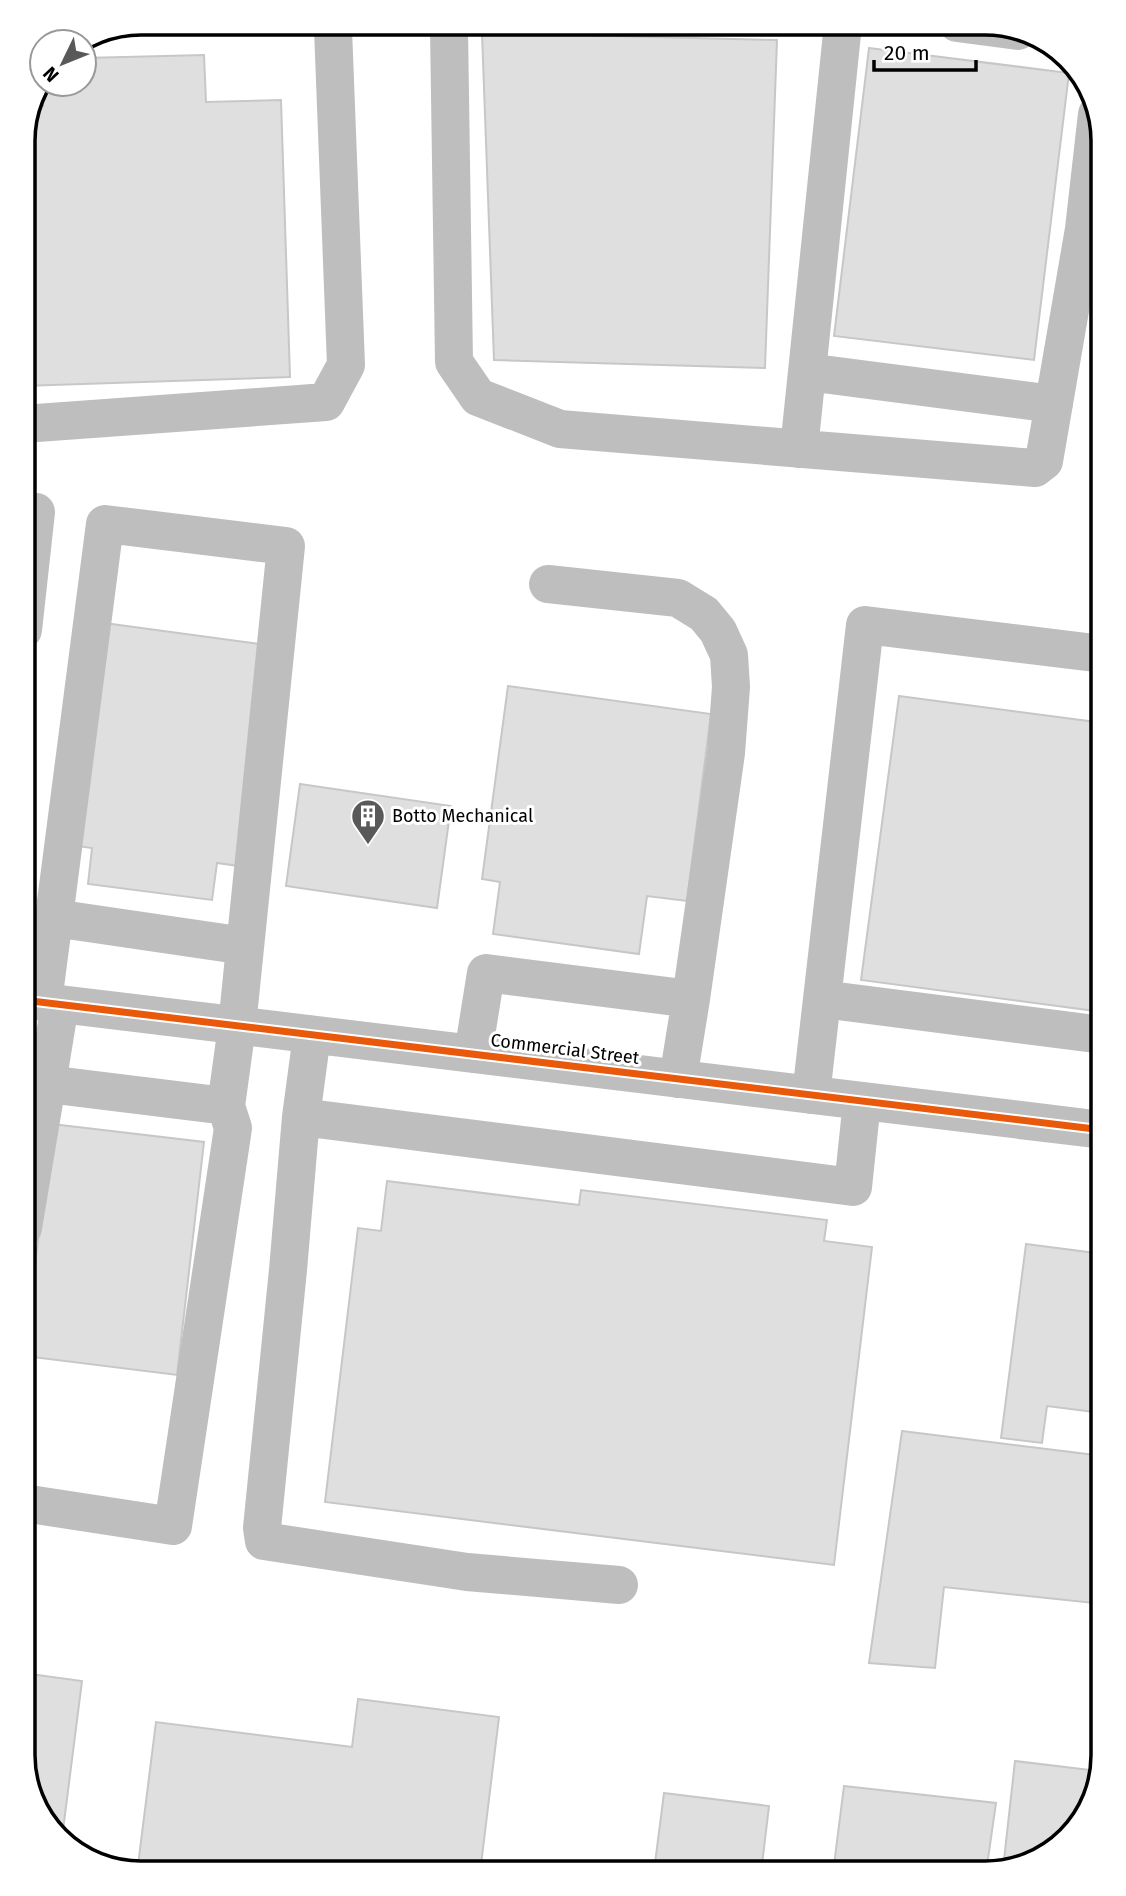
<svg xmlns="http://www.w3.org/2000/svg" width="1126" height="1896" viewBox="0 0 1126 1896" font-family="'Fira Sans',sans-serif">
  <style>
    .building { fill: #dfdfdf; stroke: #c7c7c7; stroke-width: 2 }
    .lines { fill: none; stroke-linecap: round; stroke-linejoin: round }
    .minor { stroke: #bebebe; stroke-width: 38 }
    .cycleway-casing { stroke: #fff; stroke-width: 11 }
    .cycleway { stroke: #e8590c; stroke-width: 7 }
    .labels { text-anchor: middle; stroke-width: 6; stroke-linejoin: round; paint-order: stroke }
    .poi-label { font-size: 18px; fill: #000; stroke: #fff; text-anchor: start }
    .street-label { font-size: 18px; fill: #000; stroke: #fff }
    .rim { fill: none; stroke: #000; stroke-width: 3.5 }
  </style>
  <rect width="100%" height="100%" fill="#fff"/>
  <path class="building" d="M482,33L777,40L765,368L494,360Z
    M869,48L1069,73L1034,360L834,336Z
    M204,55L206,102L281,100L290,377L23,386V133L35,106H43L42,90L45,84H84V58Z
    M97,622L267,645L239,866L217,863L212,900L88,884L92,848L69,845Z
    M508,686L711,714L687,901L647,896L639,954L493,934L500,882L482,879Z
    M899,696L1103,723V1012L861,980Z
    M300,784L451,806L437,908L286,886Z
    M52,1124L204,1142L177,1375L24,1356Z
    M387,1181L579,1205L581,1190L827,1220L824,1241L872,1247L834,1565L325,1502L358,1228L381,1231Z
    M1026,1244L1103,1254V1413L1047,1406L1042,1443L1001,1438Z
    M902,1431L1103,1456V1604L944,1587L935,1668L869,1663Z
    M23,1673L82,1681L62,1838L35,1807L23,1755Z
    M358,1699L499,1717L480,1873H133L131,1872L137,1873L156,1722L352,1747Z
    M1015,1761L1099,1771L1084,1821L1037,1861L1003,1869Z
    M844,1786L996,1803L986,1873H833Z
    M664,1793L769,1806L761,1873H633L634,1868L654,1871Z"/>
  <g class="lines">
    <path class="minor" d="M957,23L1018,31
      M449,28L454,362L478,397L560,429L1035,468L1044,461L1084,229L1097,114
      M807,372L1054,404
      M23,424L326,402L346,365L333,29
      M799,449L843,24
      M548,584L678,598L704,614L718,631L729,655L731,687L726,753L691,999
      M23,630L36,512
      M54,918L245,946
      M822,999L1103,1035
      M35,1001L1103,1130
      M43,1002L105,524L286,546L237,1026L226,1106L47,1084L60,1004
      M312,1035L301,1117L853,1187L862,1101
      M473,1054L486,973L691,999L678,1079
      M811,1095L865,625L1103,654
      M301,1117L288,1270L262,1528L264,1541L467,1572L619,1585
      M23,1228L47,1084L23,1081
      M23,1503L173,1526L233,1128L226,1106"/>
    <g class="cycleway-casing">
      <path id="cycleway" d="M23,1000L1103,1130"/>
    </g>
    <use href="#cycleway" class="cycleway"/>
  </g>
  <defs>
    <g id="building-pin" transform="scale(1.75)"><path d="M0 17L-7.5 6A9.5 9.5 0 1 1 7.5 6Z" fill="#595959" stroke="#fff"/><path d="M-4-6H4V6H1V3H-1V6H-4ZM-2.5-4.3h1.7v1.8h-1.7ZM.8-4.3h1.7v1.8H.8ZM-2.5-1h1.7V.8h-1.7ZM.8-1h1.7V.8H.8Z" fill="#fff"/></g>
  </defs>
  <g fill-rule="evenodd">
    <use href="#building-pin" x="368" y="816"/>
  </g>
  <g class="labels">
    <g class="poi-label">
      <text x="392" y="822">Botto Mechanical</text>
    </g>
    <g class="street-label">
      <text transform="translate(565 1049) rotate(7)" y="6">Commercial Street</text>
    </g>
  </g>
  <path d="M0 0H1126V1896H0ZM141 35H985A106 106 0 0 1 1091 141V1755A106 106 0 0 1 985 1861H141A106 106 0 0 1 35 1755V141A106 106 0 0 1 141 35Z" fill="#fff" fill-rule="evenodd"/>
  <path class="rim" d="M141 35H985A106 106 0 0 1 1091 141V1755A106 106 0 0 1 985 1861H141A106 106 0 0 1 35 1755V141A106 106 0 0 1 141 35Z"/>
  <g transform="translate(63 63) rotate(227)"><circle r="33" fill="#ffffff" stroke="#999999" stroke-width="2"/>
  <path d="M0-5L12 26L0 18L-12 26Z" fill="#595959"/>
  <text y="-10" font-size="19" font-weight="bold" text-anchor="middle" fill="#000000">N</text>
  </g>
  <path d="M874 60v10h102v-10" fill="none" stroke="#000000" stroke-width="3.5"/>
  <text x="884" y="60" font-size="21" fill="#000000" stroke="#ffffff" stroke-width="5" paint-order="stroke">20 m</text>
</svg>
